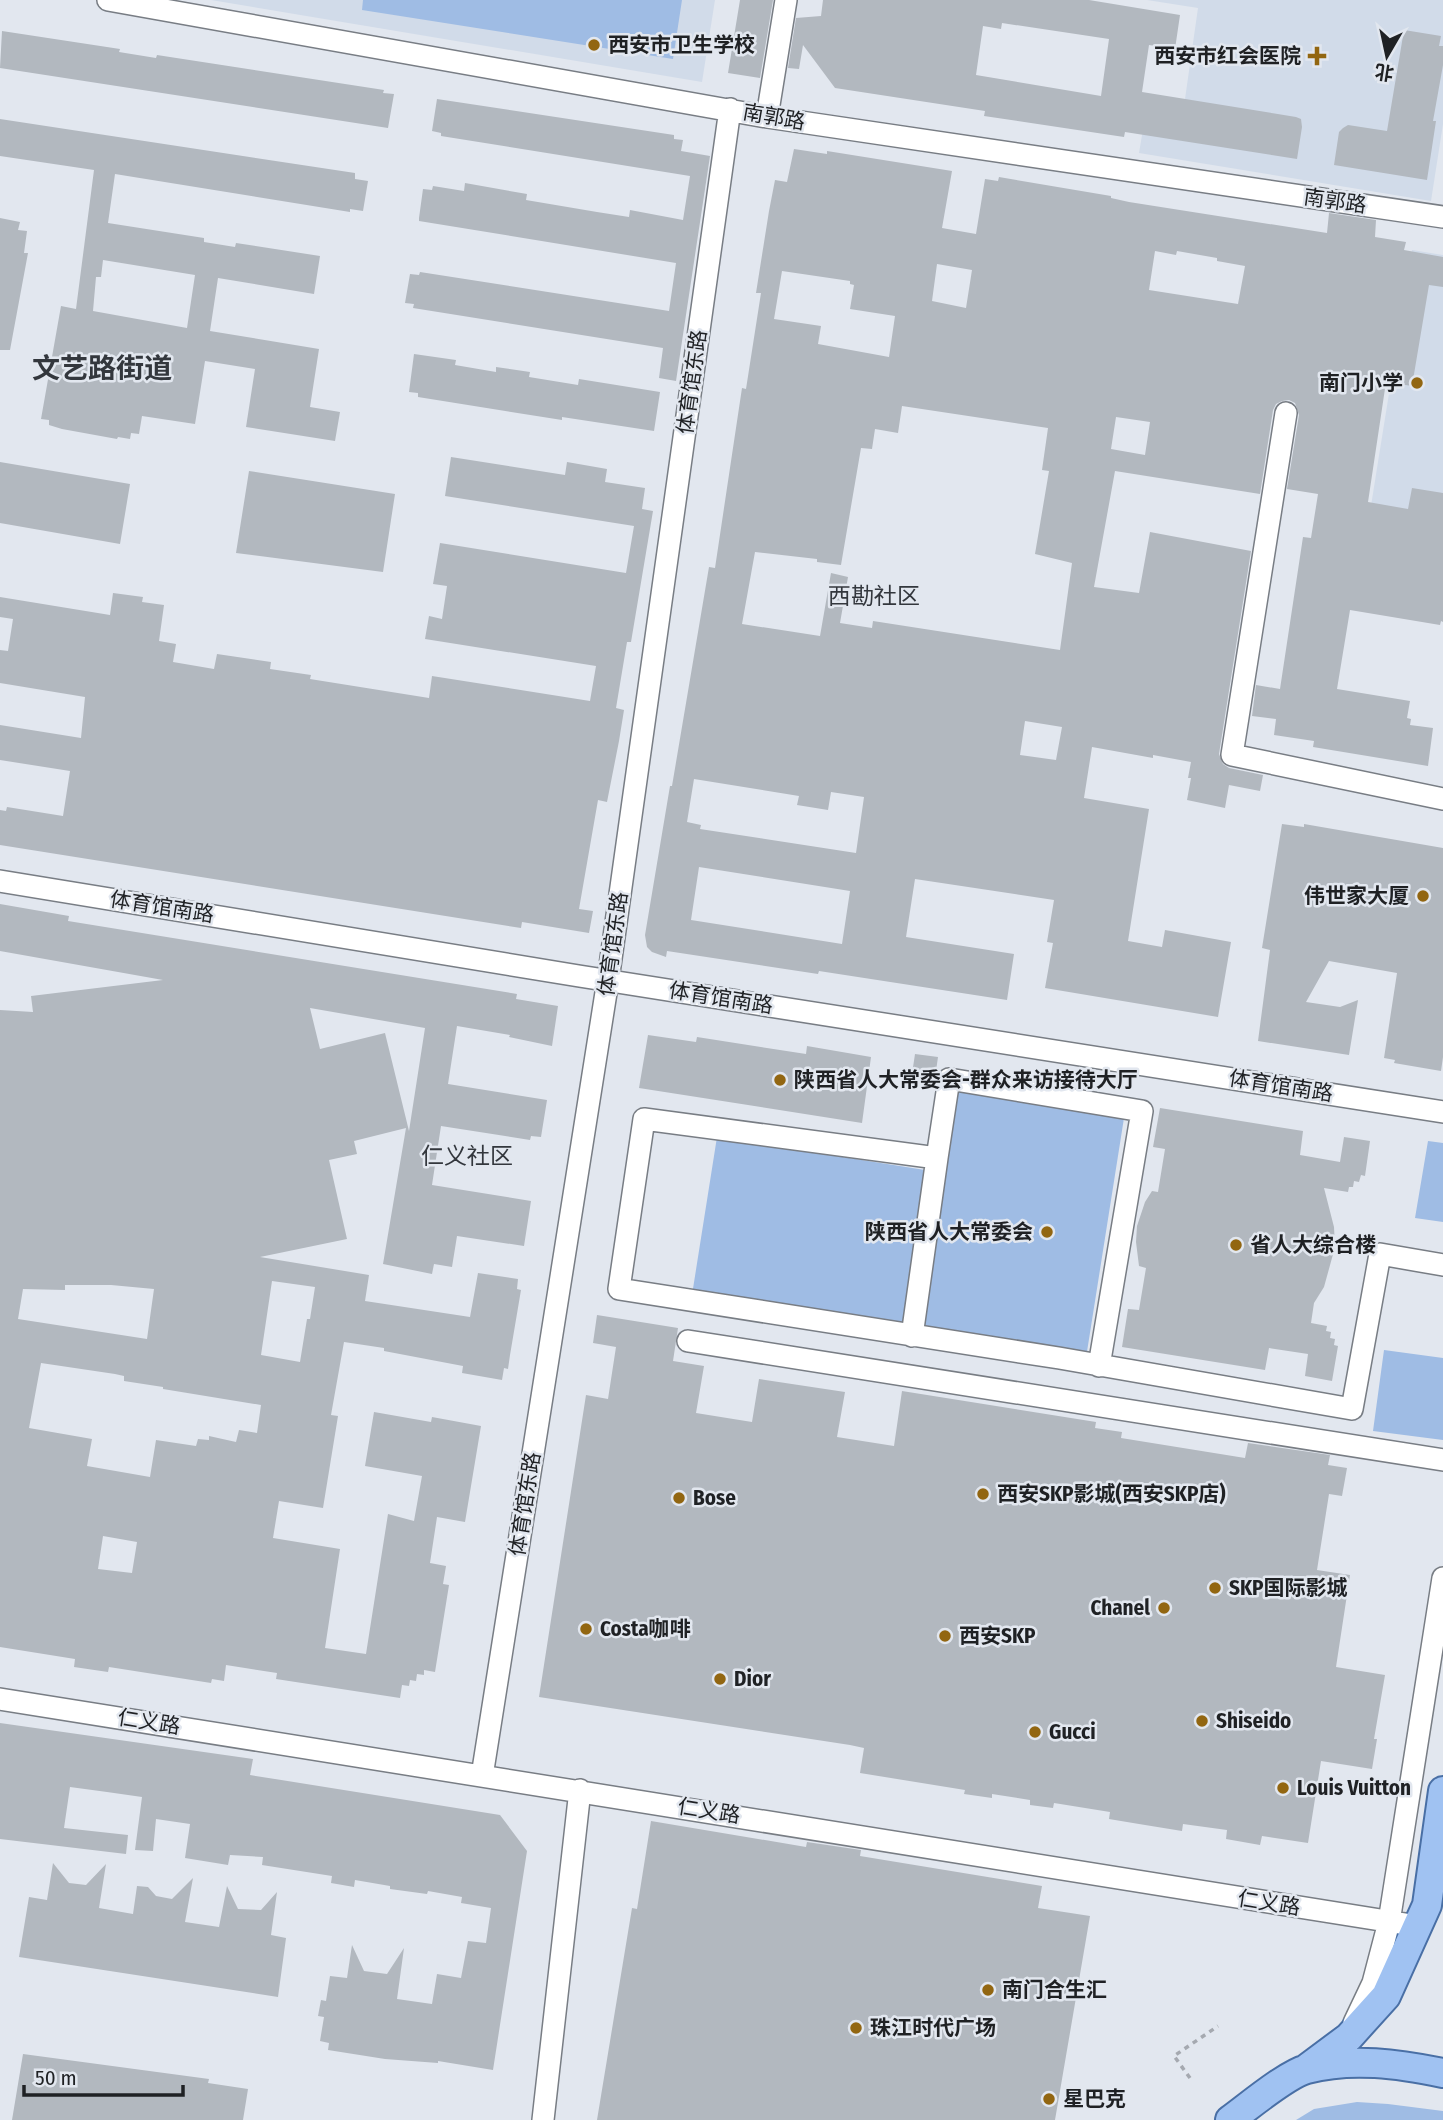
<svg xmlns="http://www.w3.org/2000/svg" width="1443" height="2120" viewBox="0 0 1443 2120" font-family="'Fira Sans Condensed','Noto Sans SC',sans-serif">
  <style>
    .built { fill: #d1dbe9 }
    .green { fill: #9fbce4 }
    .building { fill: #b2b8bf; fill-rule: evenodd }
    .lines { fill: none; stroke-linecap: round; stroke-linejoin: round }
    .minor-casing { stroke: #787d84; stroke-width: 24 }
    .major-casing { stroke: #496fa5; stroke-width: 32 }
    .path { stroke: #a5a9b0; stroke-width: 3.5; stroke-dasharray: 5 5; stroke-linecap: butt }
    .minor { stroke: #fff; stroke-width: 21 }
    .major { stroke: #a0c2f2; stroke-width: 28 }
    .poi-dot { fill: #926611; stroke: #e2e7ef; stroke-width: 2.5 }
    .labels { text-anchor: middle; stroke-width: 5; stroke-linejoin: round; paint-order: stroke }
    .poi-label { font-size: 21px; font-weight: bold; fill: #1f2124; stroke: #e2e7ef; text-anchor: start }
    .street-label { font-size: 21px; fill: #1f2124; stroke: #e2e7ef }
    .neighbourhood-label { font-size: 23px; fill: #33373d; stroke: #e2e7ef }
    .district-label { font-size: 28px; font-weight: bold; fill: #33373d; stroke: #e2e7ef }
  </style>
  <rect width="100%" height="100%" fill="#e2e7ef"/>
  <path class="built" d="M211,0H715L702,82Z
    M1147,0H1443V124L1431,201L1139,153L1147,106L1183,113L1198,8Z
    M1412,250L1443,255V524L1370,512Z"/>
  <path class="green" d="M363,0H682L673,59L362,10Z
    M957,1091L1124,1118L1086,1358L692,1295L717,1137L944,1173Z
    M1428,1141L1443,1143V1222L1415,1218Z
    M1384,1350L1443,1358V1440L1373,1431Z
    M1357,2102L1388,2104L1443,2111V2120H1296L1314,2109Z"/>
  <path class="building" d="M740,0H773L760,78L728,73Z
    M823,0H1089L1180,15L1175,49L1149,45L1142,92L1296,117L1301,119L1302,127L1297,159L1125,132L1124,137L984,116L985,111L835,88L803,45L799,69L788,68L796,18L821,16ZM1002,23L1109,39L1101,96L976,75L983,26L1001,29Z
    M1404,30L1441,36L1439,46H1443V65L1433,121H1436L1427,180L1334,165L1339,132L1343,128L1348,125L1387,131Z
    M2,31L120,49L119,52L156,58L157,55L384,90L383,93L394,94L388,128L0,68Z
    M437,99L674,135V139L683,140L681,151L710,156L676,381L659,378L663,348L413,308L414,304L405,303L410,274L419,275L420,272L669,311L676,263L419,221V218L423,189L432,190L433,186L464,191L465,183L527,194L526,200L597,212L629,217L630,210L683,220L690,176L441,136V133L432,131Z
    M0,119L355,173V179L368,181L363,211L350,209V212L115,174L108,223L204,238V242L235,247L236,243L320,256L314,294L218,278L210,331L319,349L310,407L340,412L335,441L246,427L255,369L205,361L195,424L142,416L139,434L131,433L130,439L118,437L117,439L62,429L49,425V420L41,419L61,306L76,309L94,170L0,156ZM103,260L195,275L187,328L93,311L96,277H101Z
    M794,149L827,154V151L952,171L942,228L976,234L985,179L998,181L999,177L1111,196V198L1129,202L1327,233L1329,213L1376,220L1375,237L1406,242L1404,250L1443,257V287L1429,285L1412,386L1386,382L1368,502L1408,509L1412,488L1443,493V622L1441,621L1440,625L1350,610L1337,689L1410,701L1407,718L1411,719L1410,725L1433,728L1428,766L1313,747L1314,741L1274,735L1276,719L1252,716L1256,685L1280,689L1303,537L1311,538L1318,494L1287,489L1299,415L1295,403L1289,400L1282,401L1276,404L1273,410L1260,494L1115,471L1094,587L1139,593L1150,532L1251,551L1219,754L1223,764L1229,768L1263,775L1260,791L1229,785L1225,808L1187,800L1191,778H1188L1191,762L1153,755V758L1092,747L1084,798L1149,809L1128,941L1162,947L1165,930L1231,942L1218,1017L1045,988L1053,943L1047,942L1054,900L915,879L906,937L1014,954L1007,1000L819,971L818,974L667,951L666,957L652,952L647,947L645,935L670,786H672L709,567L715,568L742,388L746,389L761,293H756L769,211L775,180L787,182ZM1155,251L1176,255L1177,251L1217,258V261L1245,266L1238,304L1149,290ZM937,264L972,270L966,308L932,301ZM782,271L850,281V284L854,285L850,309L895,316L889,357L818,344L821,326L774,319ZM902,406L1048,428L1042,470L1049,471L1035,554L1072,563L1060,650L873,621L872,628L840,623L848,577L831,573L820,636L742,624L755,552L817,559V562L841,565L861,448L872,449L875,429L898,433ZM1116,417L1150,422L1145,455L1111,449ZM1025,721L1062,727L1056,760L1020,755ZM694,779L799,796L797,805L828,810L831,792L864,797L856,853L700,829L701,825L687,822ZM699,867L850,891L842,944L691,920Z
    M0,218L20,222L18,230L27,231L24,253H28L10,350H0Z
    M414,354L456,360L455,365L496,372V367L530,372L529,377L578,385L579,379L660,392L654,431L562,417V420L418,397V393L409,392Z
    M451,457L565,475L567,462L607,469L605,482L645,488L642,509L653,511L631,642H627L616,708L624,710L619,741L607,802L598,800L579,909L593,911L589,933L522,922L521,928L0,845V810L6,811L7,807L63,816L70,771L0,760V725L81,738L85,697L0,683V650L8,651L13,619L0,617V597L110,615L113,593L143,597L142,602L164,605L159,641L176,644L173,662L214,669L217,654L271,662L270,669L311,675L310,679L429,698L432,676L590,701L596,666L425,639L429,616L442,619L447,586L433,584L440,543L626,573L634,526L445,496Z
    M0,462L130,484L120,544L0,523Z
    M249,471L395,494L383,572L236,553Z
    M1282,824L1304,827V824L1443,848V1057L1441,1071L1394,1063L1395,1060L1384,1058L1397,973L1329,961L1306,1002L1340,1007L1358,1000L1349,1055L1258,1041L1270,950L1262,948Z
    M0,904L69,916L68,921L517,994L516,999L558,1006L552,1046L509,1037L510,1035L457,1026L448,1084L547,1100L541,1137L531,1136L530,1140L441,1126L432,1185L531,1201L524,1246L457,1236L452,1267L434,1264L432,1274L383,1264L406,1128L354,1141L357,1154L329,1160L347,1239L260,1257L369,1275L365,1301L470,1317L478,1273L518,1279L517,1289L521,1290L510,1355L508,1369L504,1368L502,1380L462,1373L463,1366L384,1351V1348L344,1342L331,1415L338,1416L323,1508L279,1501L273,1538L340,1549L325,1648L366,1654L388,1514L414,1521L422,1476L365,1466L374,1412L431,1422L432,1417L481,1426L465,1522L437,1517L430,1563L446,1566L443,1584L449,1585L435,1672L424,1670V1675L417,1674L416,1681L410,1680L409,1686L402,1685L400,1698L276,1679L277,1673L226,1665L224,1681L212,1679L211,1683L109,1667L108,1672L74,1667L75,1659L0,1647V1010L33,1012L31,996L163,980L0,951ZM310,1008L425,1028L409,1131L385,1033L320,1049ZM272,1281L315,1287L310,1319H307L300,1362L261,1355ZM65,1285H111L154,1289L147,1339L18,1319L23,1289L65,1290ZM41,1363L115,1374L124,1376V1381L163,1387V1389L261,1405L257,1433L239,1430L236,1442L209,1436V1440L198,1439L196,1446L156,1440L150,1477L87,1466L92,1439L29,1428ZM103,1536L137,1542L132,1573L98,1569Z
    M648,1035L696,1042L697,1037L806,1054L807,1046L871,1057L862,1123L639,1088Z
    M915,1054L938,1057L935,1078L912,1074Z
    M1160,1108L1303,1131L1300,1155L1340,1162L1344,1137L1370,1141L1365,1176L1361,1175L1359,1182L1354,1181L1353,1187H1349L1348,1192L1324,1188L1334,1227L1335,1247L1324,1287L1314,1303L1311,1323L1327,1326L1326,1331L1331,1332L1330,1338L1335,1339L1334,1345L1338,1346L1332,1381L1305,1376L1308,1354L1269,1348L1265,1370L1122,1347L1128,1309L1139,1310L1146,1268L1139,1266L1136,1242L1137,1226L1145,1202L1152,1191L1158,1192L1165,1149L1153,1147Z
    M597,1315L678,1328L673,1361L704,1366L696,1413L752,1422L759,1379L845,1392L837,1437L894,1446L902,1391L1096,1422L1095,1428L1122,1432L1121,1438L1245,1458L1248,1443L1330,1455L1328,1465L1347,1468L1342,1496L1329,1494L1317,1570L1350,1575L1336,1667L1385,1675L1374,1739H1377L1372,1769L1321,1761L1308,1843L1262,1836L1260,1845L1226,1839L1227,1830L1183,1824L1182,1831L1139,1824L1109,1819L1110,1812L1054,1803L1053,1808L1030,1805V1800L992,1794V1798L964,1794L965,1790L860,1773L864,1748L850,1745L539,1697L586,1395L608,1399L616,1347L593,1343Z
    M0,1723L253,1759L250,1775L500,1815L527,1851L493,2070L438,2061V2063L385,2059L328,2050L329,2043L320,2041L324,2017L318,2016L321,2000L326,2001L330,1976L347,1978L352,1945L364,1971L387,1974L404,1948L397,1999L432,2004L437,1974L461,1978L468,1941L486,1943L491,1908L461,1903L462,1897L428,1891L427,1894L390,1889V1886L355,1880L354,1887L331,1883L332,1876L262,1865L263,1857L230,1855L228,1865L185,1858L190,1824L156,1819L153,1851L135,1850L142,1797L107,1792L70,1787L64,1828L128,1835L126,1854L0,1839Z
    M651,1821L806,1847L807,1842L861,1850L860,1856L1042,1886L1038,1908L1090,1916L1055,2120H597L632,1908L637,1909Z
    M53,1863L69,1883L86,1885L106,1864L99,1908L133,1914L137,1886L148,1887L156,1896L172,1899L193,1878L185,1922L219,1927L227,1886L238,1909L261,1910L277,1892L271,1935L286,1938L278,1997L19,1957L29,1897L47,1900Z
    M23,2054L209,2079L208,2083L248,2089L243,2120H12Z"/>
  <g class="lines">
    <g class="minor-casing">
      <path id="minor" d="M108,0L767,117L1443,217
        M767,117L786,0
        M1286,413L1232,755L1443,799
        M0,881L579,976L1443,1112
        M937,1158L949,1079L1142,1111L1099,1366
        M912,1336L937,1158L644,1119L619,1289L1059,1358L1352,1409L1380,1254L1443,1265
        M688,1341L1443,1460
        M0,1699L1418,1926
        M482,1776L608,980L730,109
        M1354,2023L1373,1983L1389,1922L1443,1578
        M543,2120L580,1790"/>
    </g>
    <g class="major-casing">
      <path id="major" d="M1306,2069L1349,2037L1386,1996L1427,1905L1443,1791
        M1230,2120C1248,2107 1287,2074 1307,2069C1352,2057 1399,2064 1443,2073"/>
    </g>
    <path class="path" d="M1190,2078L1174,2056L1218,2026"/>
    <use href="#minor" class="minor"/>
    <use href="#major" class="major"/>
  </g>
  <g class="poi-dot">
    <circle cx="594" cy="45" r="7"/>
    <path d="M1313.5 45.5h7v7h7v7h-7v7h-7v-7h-7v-7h7z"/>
    <circle cx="1417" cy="383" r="7"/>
    <circle cx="1423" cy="896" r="7"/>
    <circle cx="780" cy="1080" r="7"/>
    <circle cx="1047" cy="1232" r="7"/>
    <circle cx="1236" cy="1245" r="7"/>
    <circle cx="983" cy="1494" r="7"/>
    <circle cx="679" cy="1498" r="7"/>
    <circle cx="1215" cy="1588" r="7"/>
    <circle cx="1164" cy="1608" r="7"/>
    <circle cx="586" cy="1629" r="7"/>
    <circle cx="945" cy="1636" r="7"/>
    <circle cx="720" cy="1679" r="7"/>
    <circle cx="1202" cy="1721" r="7"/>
    <circle cx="1035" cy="1732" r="7"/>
    <circle cx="1283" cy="1788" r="7"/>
    <circle cx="988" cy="1990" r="7"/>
    <circle cx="856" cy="2028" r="7"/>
    <circle cx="1049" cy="2099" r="7"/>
  </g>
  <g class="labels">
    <g class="poi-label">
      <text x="608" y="52">西安市卫生学校</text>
      <text x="1301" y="63" text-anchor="end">西安市红会医院</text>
      <text x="1403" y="390" text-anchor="end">南门小学</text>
      <text x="1409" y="903" text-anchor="end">伟世家大厦</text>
      <text x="794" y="1087">陕西省人大常委会-群众来访接待大厅</text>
      <text x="1033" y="1239" text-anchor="end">陕西省人大常委会</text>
      <text x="1250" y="1252">省人大综合楼</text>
      <text x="997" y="1501">西安SKP影城(西安SKP店)</text>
      <text x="693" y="1505">Bose</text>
      <text x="1229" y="1595">SKP国际影城</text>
      <text x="1150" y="1615" text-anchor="end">Chanel</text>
      <text x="600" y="1636">Costa咖啡</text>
      <text x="959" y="1643">西安SKP</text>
      <text x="734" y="1686">Dior</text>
      <text x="1216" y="1728">Shiseido</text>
      <text x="1049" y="1739">Gucci</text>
      <text x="1297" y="1795">Louis Vuitton</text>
      <text x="1002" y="1997">南门合生汇</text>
      <text x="870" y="2035">珠江时代广场</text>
      <text x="1063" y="2106">星巴克</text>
    </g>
    <g class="street-label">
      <text transform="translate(774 117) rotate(10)" y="7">南郭路</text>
      <text transform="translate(1335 201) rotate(8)" y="7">南郭路</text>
      <text transform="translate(692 382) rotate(-82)" y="7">体育馆东路</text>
      <text transform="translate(162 907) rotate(9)" y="7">体育馆南路</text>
      <text transform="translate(613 944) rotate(-82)" y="7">体育馆东路</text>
      <text transform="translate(721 998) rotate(9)" y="7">体育馆南路</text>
      <text transform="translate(1281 1086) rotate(9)" y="7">体育馆南路</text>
      <text transform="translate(525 1504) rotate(-81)" y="7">体育馆东路</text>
      <text transform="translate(149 1722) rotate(9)" y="7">仁义路</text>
      <text transform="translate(709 1811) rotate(9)" y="7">仁义路</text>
      <text transform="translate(1269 1903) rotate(9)" y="7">仁义路</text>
    </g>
    <g class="neighbourhood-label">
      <text x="874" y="604">西勘社区</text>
      <text x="467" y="1164">仁义社区</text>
    </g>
    <g class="district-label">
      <text x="102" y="378">文艺路街道</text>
    </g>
  </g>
  <g transform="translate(1387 56) rotate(189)" stroke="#e2e7ef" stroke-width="5" paint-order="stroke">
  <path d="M0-5L12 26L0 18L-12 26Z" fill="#1f2124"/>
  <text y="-10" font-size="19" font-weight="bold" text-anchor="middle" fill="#1f2124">北</text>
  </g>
  <path d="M24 2085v10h159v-10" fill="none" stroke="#1f2124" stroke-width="3.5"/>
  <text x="35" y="2085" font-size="21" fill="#1f2124" stroke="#e2e7ef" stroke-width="5" paint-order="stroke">50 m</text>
</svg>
